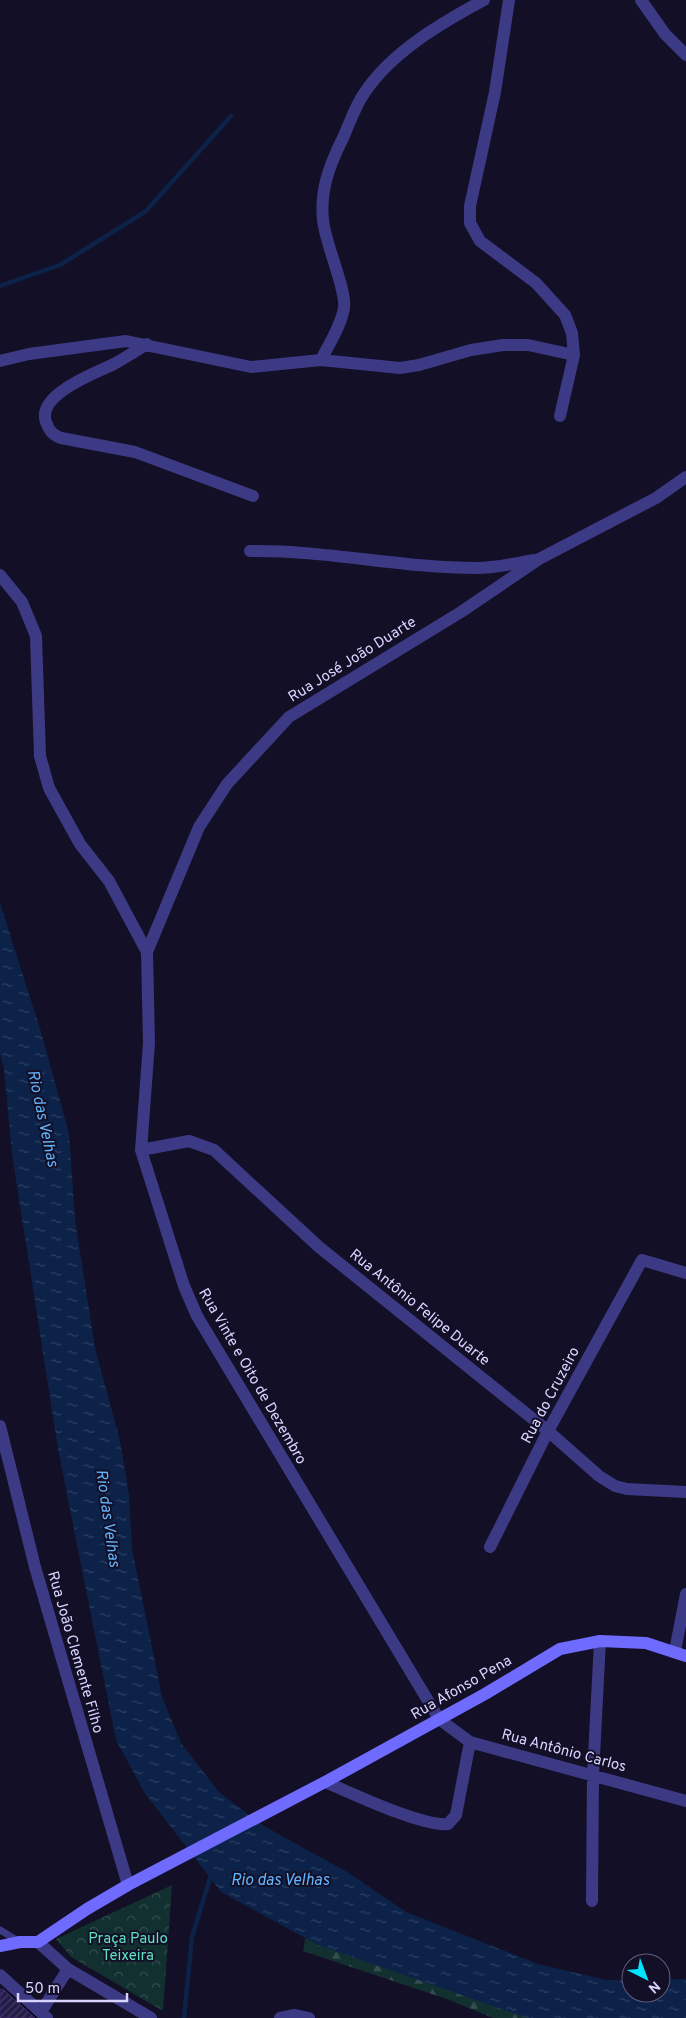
<svg xmlns="http://www.w3.org/2000/svg" width="686" height="2018" viewBox="0 0 686 2018" font-family="Overpass,sans-serif">
  <style>
    .forest { fill: url(#forest-firs) }
    .park { fill: url(#park-crowns) }
    .water { fill: url(#water-ripples) }
    .lines { fill: none; stroke-linecap: round; stroke-linejoin: round }
    .stream { stroke: #0c2248; stroke-width: 4.5 }
    .building { fill: url(#building-hatch); stroke: #3b2d73; filter: url(#shadow) }
    .service { stroke: #3d3a85; stroke-width: 7 }
    .minor { stroke: #3d3a85; stroke-width: 12 }
    .secondary { stroke: #6f6bff; stroke-width: 12 }
    .labels { text-anchor: middle; stroke-width: 4; stroke-linejoin: round; paint-order: stroke }
    .street-label { font-size: 15px; fill: #d9d4ff; stroke: #130f26 }
    .park-label { font-size: 15px; fill: #5fe0c0; stroke: #130f26 }
    .water-label { font-size: 16px; font-style: italic; fill: #62b6ff; stroke: #130f26 }
  </style>
  <defs>
    <pattern id="forest-firs" width="22" height="20" patternUnits="userSpaceOnUse" patternTransform="scale(1.25)"><rect width="22" height="20" fill="#12302f"/><path d="M5 1l3.5 6h-7zM16 11l3.5 6h-7z" fill="#344d4e"/></pattern>
    <pattern id="park-crowns" width="20" height="18" patternUnits="userSpaceOnUse" patternTransform="scale(1.25)"><rect width="20" height="18" fill="#12302f"/><path d="M2 6a3 3 0 1 1 6 0M12 15a3 3 0 1 1 6 0" fill="none" stroke="#344d4e"/></pattern>
    <pattern id="water-ripples" width="26" height="14" patternUnits="userSpaceOnUse" patternTransform="scale(1.25)"><rect width="26" height="14" fill="#0c2248"/><path d="M2 4q2-2 4 0t4 0M15 11q2-2 4 0t4 0" fill="none" stroke="#2f4163"/></pattern>
    <pattern id="building-hatch" width="6" height="6" patternUnits="userSpaceOnUse" patternTransform="scale(1.25)"><rect width="6" height="6" fill="#241b47"/><path d="M-1 1l2-2M0 6l6-6M5 7l2-2" fill="none" stroke="#433b63"/></pattern>
    <filter id="shadow"><feDropShadow dx="5.5" dy="3" stdDeviation="0" flood-color="#0009"/></filter>
  </defs>
  <rect width="100%" height="100%" fill="#130f26"/>
  <path class="forest" d="M307,1927L609,2018H493L447,1999L303,1951Z"/>
  <path class="park" d="M172,1885L163,2011L71,1957L56,1939Z"/>
  <path class="water" d="M0,903L41,1032L69,1133L75,1220L95,1348L120,1441L129,1495L132,1549L162,1697L181,1743L219,1792L262,1825L349,1873L406,1912L538,1964L606,1980H631V1993H661V1980L686,1979V2018H527L318,1945L221,1892L144,1792L116,1740L58,1449L12,1154L4,1069L0,1055Z"/>
  <g class="lines">
    <path class="stream" d="M0,286L60,265L146,211L231,116
      M184,2018L192,1937L210,1878L215,1875"/>
  </g>
  <path class="building" d="M0,1989L4,1990L35,2018H0Z"/>
  <g class="lines">
    <path class="service" d="M0,1930L18,1941"/>
    <path class="minor" d="M509,0L495,92L470,206V223L480,241L536,283L565,315L572,333L574,355
      M641,0L665,34L686,55
      M147,344C136,351 125,358 114,364C95,373 36,395 46,422C49,430 52,435 61,438L135,452L253,496
      M321,360C329,344 341,326 344,308C347,291 325,243 323,220C320,191 329,166 342,140C349,125 355,106 365,92C392,52 441,23 484,0
      M0,361L29,354L126,341L251,367L321,360L400,368L419,365L471,350L503,345H528L574,355L560,416
      M250,551C326,550 401,568 477,568C496,568 516,563 534,560
      M0,575L22,602L36,636L40,756L49,788L80,844L109,881L147,952L149,1043L141,1150L184,1286L197,1316L439,1719L470,1742L686,1801
      M147,952L199,827L227,784L289,717L461,612L539,559L656,498L686,477
      M141,1150L189,1141L214,1150L319,1247L548,1431L599,1476L615,1486L627,1489L686,1492
      M0,1426L35,1567L128,1885
      M490,1547L548,1431L642,1260L686,1273
      M675,1651L686,1594
      M325,1782C352,1793 422,1827 448,1824L456,1815L470,1742
      M592,1901L593,1775L600,1641
      M38,1942L68,1969L151,2018
      M0,1975L47,2018
      M41,2012L68,1969
      M280,2018L295,2015L309,2018"/>
    <path class="secondary" d="M0,1946L20,1942H38L87,1909L128,1885L325,1782L485,1694L560,1649L600,1641L646,1643L686,1656"/>
  </g>
  <g class="labels">
    <g class="street-label">
      <text transform="translate(352 659) rotate(-32)" y="5">Rua José João Duarte</text>
      <text transform="translate(420 1307) rotate(39)" y="5">Rua Antônio Felipe Duarte</text>
      <text transform="translate(253 1376) rotate(60)" y="5">Rua Vinte e Oito de Dezembro</text>
      <text transform="translate(550 1395) rotate(-62)" y="5">Rua do Cruzeiro</text>
      <text transform="translate(76 1652) rotate(74)" y="5">Rua João Clemente Filho</text>
      <text transform="translate(461 1687) rotate(-30)" y="5">Rua Afonso Pena</text>
      <text transform="translate(564 1750) rotate(15)" y="5">Rua Antônio Carlos</text>
    </g>
    <g class="park-label">
      <text x="128" y="1943">Praça Paulo<tspan x="128" dy="17">Teixeira</tspan></text>
    </g>
    <g class="water-label">
      <text transform="translate(44 1118) rotate(78)" y="6">Rio das Velhas</text>
      <text transform="translate(109 1518) rotate(82)" y="6">Rio das Velhas</text>
      <text x="280" y="1885">Rio das Velhas</text>
    </g>
  </g>
  <g transform="translate(646 1978) rotate(138)"><circle r="24" fill="#130f26" stroke="#625e7d"/>
  <path d="M0-4L9 19L0 12L-9 19Z" fill="#00e5ff"/>
  <text y="-8" font-size="14" font-weight="bold" text-anchor="middle" fill="#d9d4ff">N</text>
  </g>
  <path d="M18 1993v8h109v-8" fill="none" stroke="#d9d4ff" stroke-width="2.5"/>
  <text x="25" y="1993" font-size="15" fill="#d9d4ff" stroke="#130f26" stroke-width="4" paint-order="stroke">50 m</text>
</svg>
